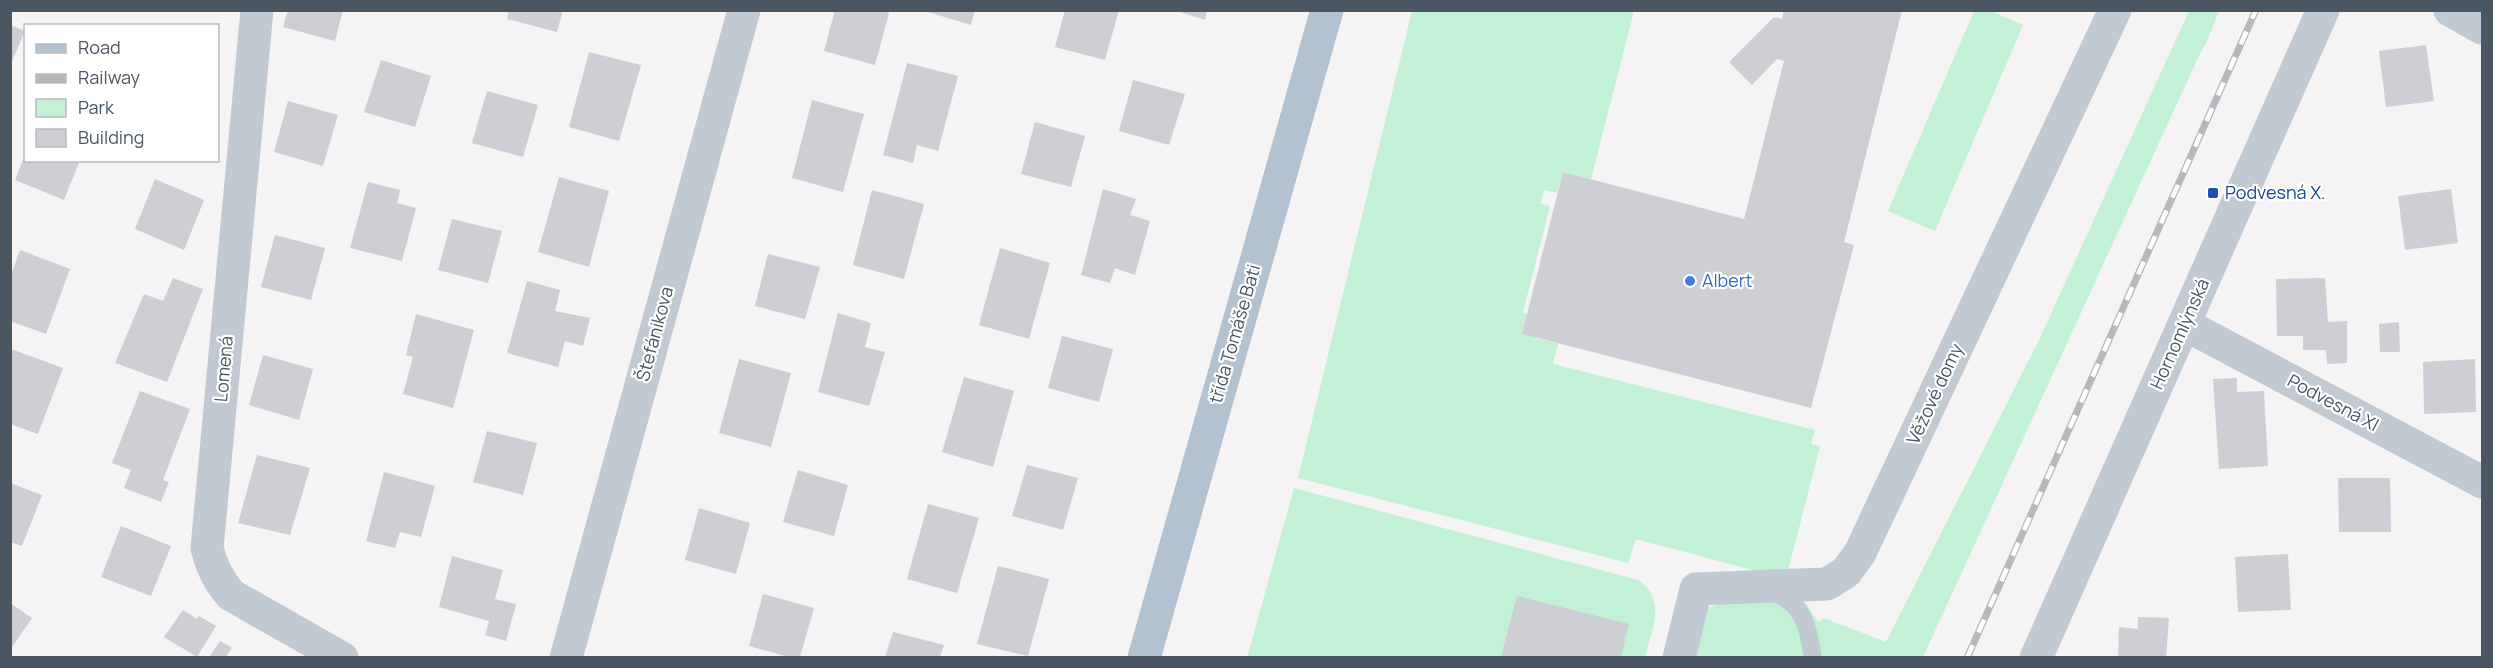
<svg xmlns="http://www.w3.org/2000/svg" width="2493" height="668" viewBox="0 0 2493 668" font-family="Manrope,sans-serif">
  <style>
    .green { fill: #c3f1d5 }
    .building { fill: #cdcfd5 }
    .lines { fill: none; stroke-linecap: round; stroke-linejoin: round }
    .service { stroke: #c1cad2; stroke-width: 18 }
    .minor { stroke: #c1cad2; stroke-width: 33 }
    .tertiary { stroke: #c1cad2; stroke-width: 33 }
    .primary { stroke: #b3c2d1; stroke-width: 33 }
    .rail-casing { stroke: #b5b8bd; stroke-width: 7 }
    .rail { stroke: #fff; stroke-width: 4.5; stroke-dasharray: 14; stroke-linecap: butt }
    .transit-dot { fill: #1a4fb4; stroke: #fff; stroke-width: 2 }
    .shop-dot { fill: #3f7fe0; stroke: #fff; stroke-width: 2 }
    .labels { text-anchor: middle; stroke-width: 4.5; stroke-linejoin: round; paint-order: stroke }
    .transit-label { font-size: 18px; fill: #164399; stroke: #fff; text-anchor: start }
    .shop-label { font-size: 18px; fill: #366cbe; stroke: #fff; text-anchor: start }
    .street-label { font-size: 18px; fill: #4a5661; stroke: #fff }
  </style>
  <rect width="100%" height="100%" fill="#f5f3f3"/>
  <path class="green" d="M1412,11H1634L1591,179L1563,172L1557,193L1544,190L1541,204L1550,206L1523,312L1527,314L1522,334L1558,344L1553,364L1815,430L1811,444L1820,446L1787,575L1775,576L1636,539L1628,563L1298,478Z
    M1974,11H1991L2023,25L1935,231L1888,211Z
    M2189,11H2219L2208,39L2197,60L1923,657L1684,658L1701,617L1710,608L1722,601L1801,596L1818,622L1824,618L1886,642L2039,340Z
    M1294,488L1638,580C1667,599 1652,630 1645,657L1247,658Z"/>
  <path class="building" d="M288,10H343L335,41L283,27Z
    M509,10H563L557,32L507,19Z
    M835,10H882L889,13L875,65L824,51Z
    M921,10H975L971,25Z
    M1065,10H1119L1105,60L1055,47Z
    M1174,10H1207L1205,20Z
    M1784,10H1902L1844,242L1854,245L1811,408L1522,334L1563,172L1744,219L1784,61L1777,59L1752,85L1729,62L1774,17L1782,19Z
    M10,25L25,31L10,66Z
    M2426,45L2434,101L2386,107L2379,51Z
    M589,52L641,65L619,141L569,127Z
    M381,60L431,76L415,127L364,112Z
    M907,63L958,76L938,151L917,145L913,163L883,155Z
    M1133,80L1185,94L1169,145L1119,131Z
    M487,91L538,105L523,157L472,143Z
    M812,100L864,114L843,192L792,178Z
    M288,101L338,115L323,166L274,152Z
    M1035,122L1085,136L1071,187L1021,174Z
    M25,155L26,160H80L64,200L15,180Z
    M559,177L609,191L589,267L538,252Z
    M155,179L204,200L184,250L135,229Z
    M368,182L400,190L397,203L416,208L402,261L350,248Z
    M1103,189L1136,199L1130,215L1150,221L1135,275L1115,268L1110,283L1081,275Z
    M2451,189L2458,243L2405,250L2398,196Z
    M872,190L924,204L904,279L853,265Z
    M452,219L502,231L488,283L438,270Z
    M275,235L325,248L311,300L261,287Z
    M1000,248L1050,263L1029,339L979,325Z
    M20,250L70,269L46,334L10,321V278Z
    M768,254L820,267L805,319L755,306Z
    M173,278L203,289L167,382L115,363L144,294L163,301Z
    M2325,278L2328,322L2347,321V363L2327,364L2326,350H2303V336H2277L2276,279Z
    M527,281L560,290L555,311L590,318L583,346L565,341L558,367L507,353Z
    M838,313L871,323L865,347L885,352L869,406L818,392Z
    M416,314L474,330L453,408L403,394L413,357L406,355Z
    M2399,322L2400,352H2380L2379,324Z
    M1062,336L1113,349L1099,402L1048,388Z
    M11,349L63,368L38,434L10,424Z
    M263,355L313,369L299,420L249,405Z
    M739,359L791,373L771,447L719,433Z
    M2475,359L2476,412L2424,414L2423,362Z
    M964,377L1014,391L993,467L942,452Z
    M2237,378V392L2264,391L2268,466L2219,469L2213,379Z
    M140,391L190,409L163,480L169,482L161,502L124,488L131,470L112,463Z
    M487,431L537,443L523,495L473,482Z
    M257,455L310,468L290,535L238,523Z
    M1027,465L1078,478L1063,530L1012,516Z
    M798,470L848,485L834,536L783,522Z
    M384,472L435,486L421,537L400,532L395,548L366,541Z
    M2338,478H2390L2391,532H2339Z
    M10,483L42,495L22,546L10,542Z
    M928,504L979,518L957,593L907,579Z
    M699,508L750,523L736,574L685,560Z
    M121,526L171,546L151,596L101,577Z
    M2288,554L2291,610L2238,612L2235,557Z
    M452,556L503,570L495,599L516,604L506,641L485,635L489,621L439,607Z
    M998,566L1049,579L1028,656L977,644Z
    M763,594L814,608L800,657H789L749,646Z
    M1517,596L1629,624L1621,657H1501Z
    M10,603L32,618L10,650Z
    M183,610L197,619L199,616L216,626L197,657L164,637Z
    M2138,617L2169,618L2166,657H2118L2119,627L2138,629Z
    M893,632L944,645L940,657H885Z
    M220,641L232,648L226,657H209Z"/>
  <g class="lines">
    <path class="service" d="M1771,591C1804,604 1807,624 1813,658"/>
    <path class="minor" d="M257,10L207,548C212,567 218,580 231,595L342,658
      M2450,10L2482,28
      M2184,324L2482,482
      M1679,658L1696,589L1827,584L1846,572L1860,553L2115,10
      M2036,658L2323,10"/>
    <path class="tertiary" d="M566,658L744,10"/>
    <path class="primary" d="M1144,658L1327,10"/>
    <g class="rail-casing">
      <path id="rail" d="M1967,658L2256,10"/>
    </g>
    <use href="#rail" class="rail"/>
  </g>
  <rect class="transit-dot" x="2207" y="187" width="12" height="12" rx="3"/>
  <circle class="shop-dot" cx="1690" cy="281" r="6"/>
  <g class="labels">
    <g class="transit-label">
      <text x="2225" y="199">Podvesná X.</text>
    </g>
    <g class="shop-label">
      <text x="1702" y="287">Albert</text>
    </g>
    <g class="street-label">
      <text transform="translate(655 334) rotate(-75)" y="6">Štefánikova</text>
      <text transform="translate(1235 334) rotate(-74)" y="6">třída Tomáše Bati</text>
      <text transform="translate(2180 334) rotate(-66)" y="6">Hornomlýnská</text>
      <text transform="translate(224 369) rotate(-85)" y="6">Lomená</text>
      <text transform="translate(1935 394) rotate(-65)" y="6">Věžové domy</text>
      <text transform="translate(2333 403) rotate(28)" y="6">Podvesná XI</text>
    </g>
  </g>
  <rect width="2493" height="668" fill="none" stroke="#4a5661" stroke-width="24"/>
  <rect x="24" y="24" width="195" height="138" fill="#ffffff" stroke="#b7bbc0" stroke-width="1.5"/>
  <rect x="36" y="44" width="30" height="9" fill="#b3c2d1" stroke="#b7bbc0" stroke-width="1.5"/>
  <text x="78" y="54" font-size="18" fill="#4a5661">Road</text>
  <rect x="36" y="74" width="30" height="9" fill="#b5b8bd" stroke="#b7bbc0" stroke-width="1.5"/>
  <text x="78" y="84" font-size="18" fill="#4a5661">Railway</text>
  <rect x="36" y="99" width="30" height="18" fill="#c3f1d5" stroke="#b7bbc0" stroke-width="1.5"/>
  <text x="78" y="114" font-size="18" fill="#4a5661">Park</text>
  <rect x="36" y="129" width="30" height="18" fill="#cdcfd5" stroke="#b7bbc0" stroke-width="1.5"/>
  <text x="78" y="144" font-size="18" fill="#4a5661">Building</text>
</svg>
